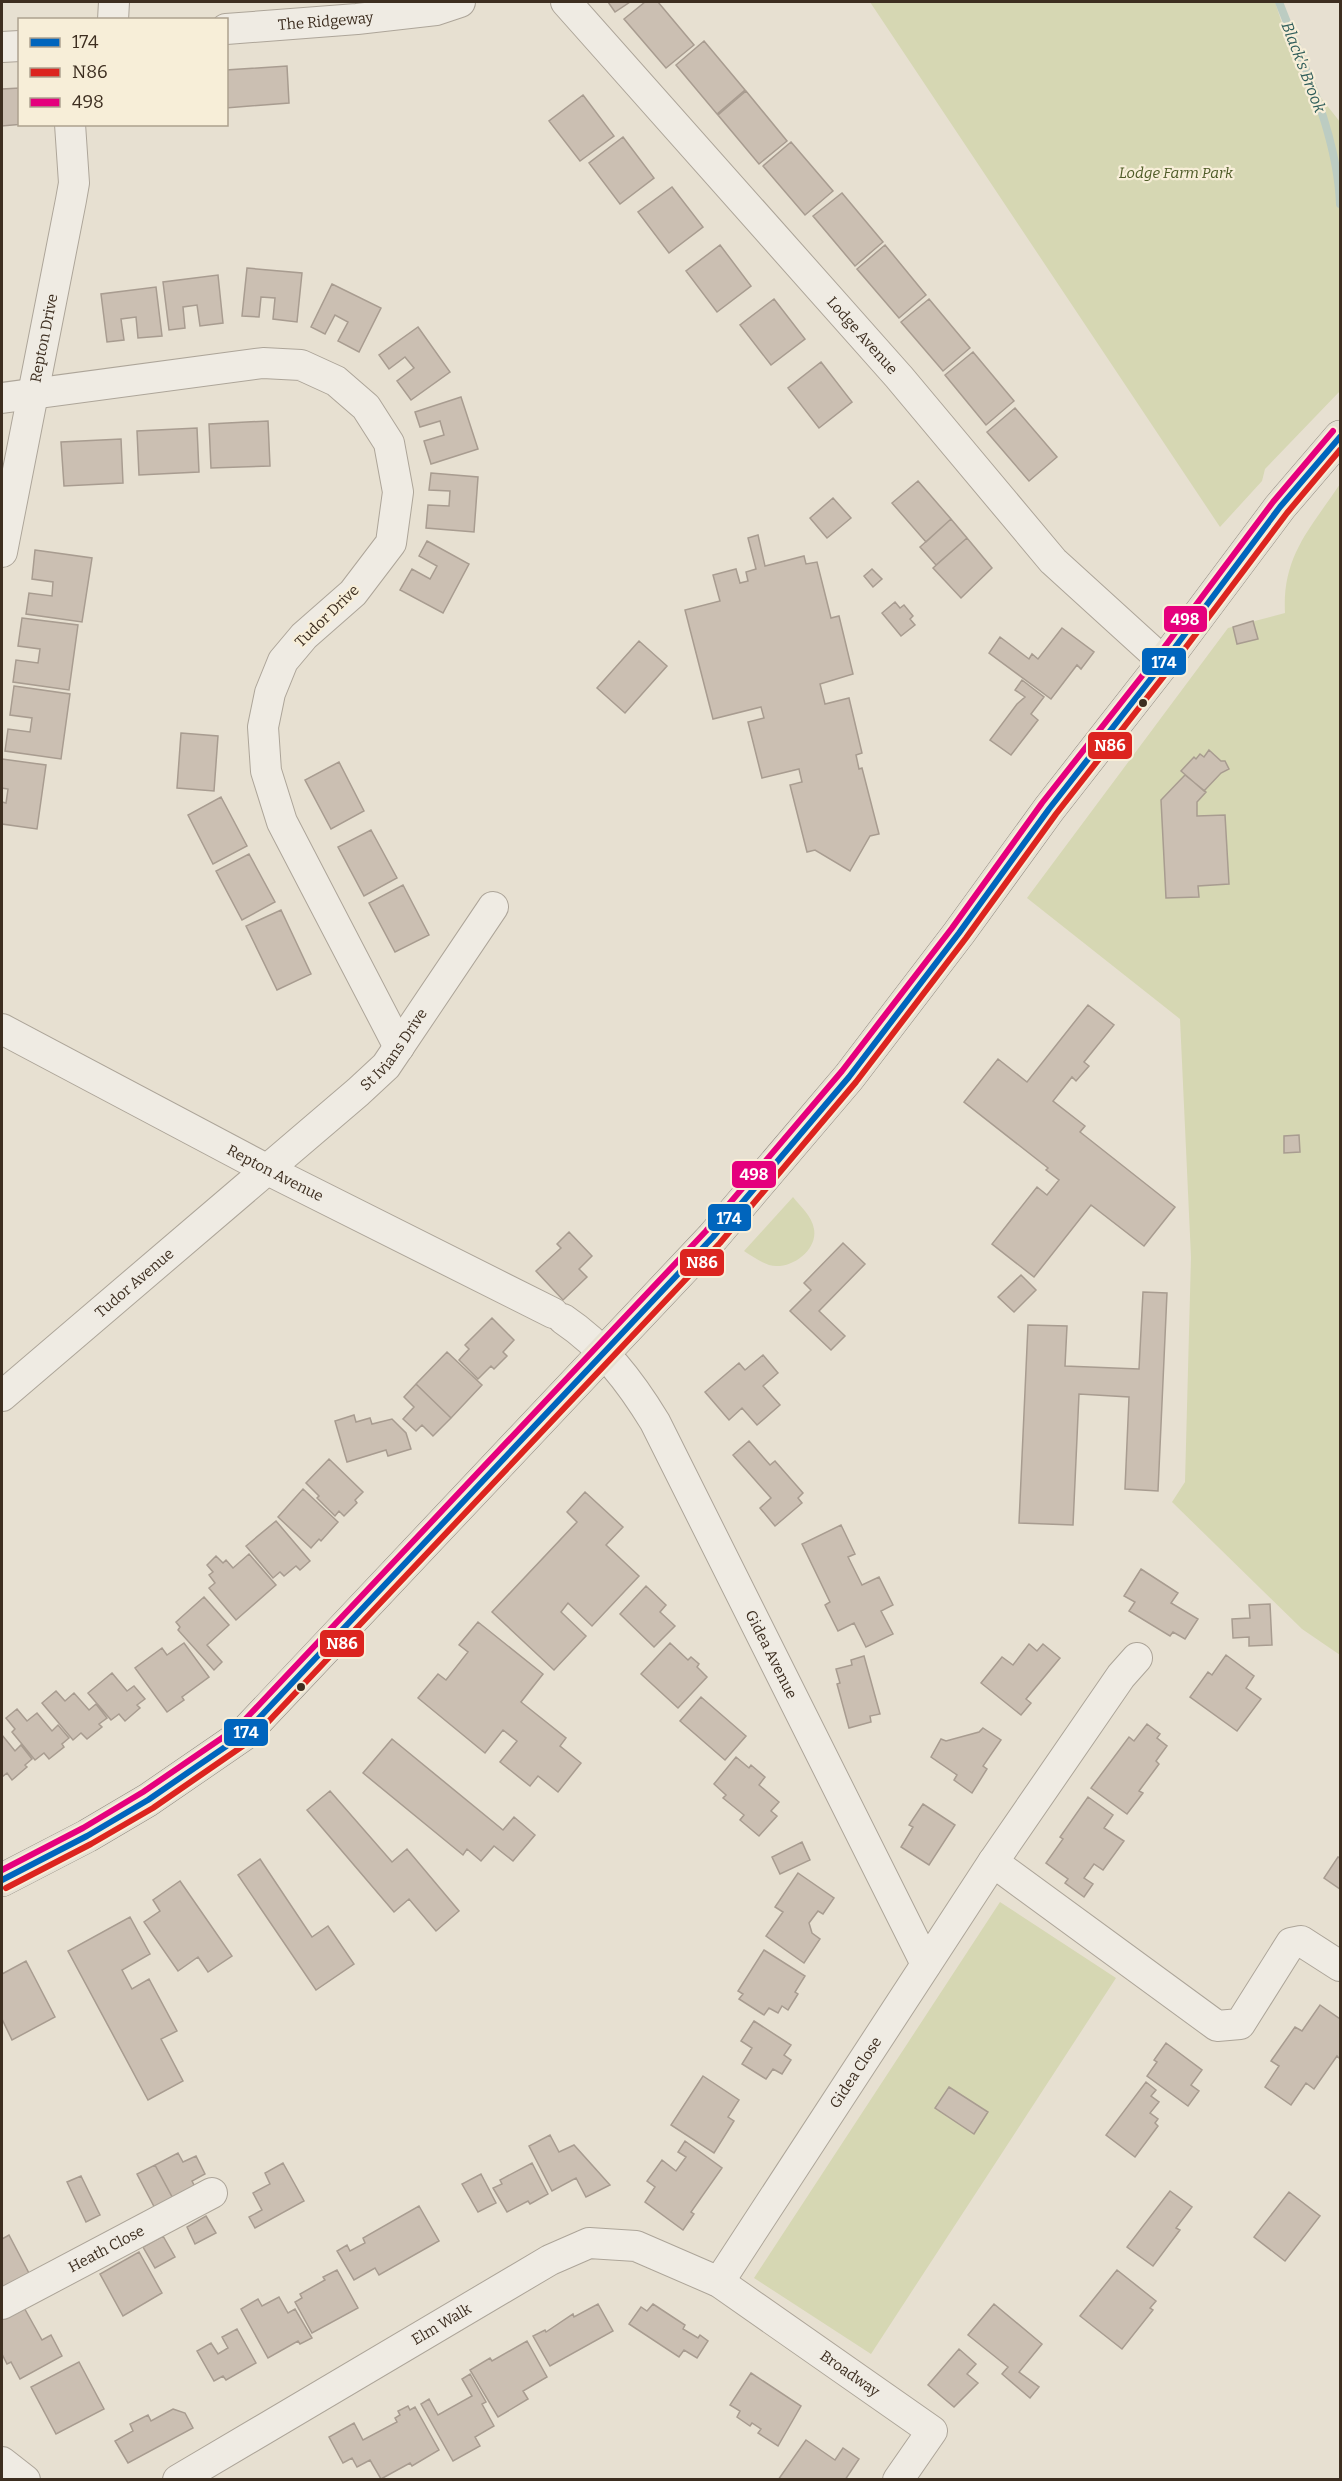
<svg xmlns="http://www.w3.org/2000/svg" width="1342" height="2481" viewBox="0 0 1342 2481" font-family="Bitter,serif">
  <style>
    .green { fill: #d6d7b3 }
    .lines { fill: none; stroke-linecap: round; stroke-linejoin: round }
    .stream { stroke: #bcccc2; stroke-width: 8 }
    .building { fill: #cbbfb2; stroke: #a89c90; stroke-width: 1.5 }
    .street-casing { stroke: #ada599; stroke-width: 32 }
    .primary-casing { stroke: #928b80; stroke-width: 34 }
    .street { stroke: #efebe3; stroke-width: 30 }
    .primary { stroke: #e6e1d4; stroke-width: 33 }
    .bus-1-casing { stroke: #f7eed8; stroke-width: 10 }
    .bus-2-casing { stroke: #f7eed8; stroke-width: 10 }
    .bus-3-casing { stroke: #f7eed8; stroke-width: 10 }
    .bus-1 { stroke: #0065bd; stroke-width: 6 }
    .bus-2 { stroke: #dc241f; stroke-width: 6 }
    .bus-3 { stroke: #e5007d; stroke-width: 6 }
    .bus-dot { fill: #3d2e20; stroke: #f7eed8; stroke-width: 2 }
    .labels { text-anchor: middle; stroke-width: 4.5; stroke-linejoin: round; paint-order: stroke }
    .street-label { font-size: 15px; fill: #3d2e20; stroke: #f7eed8 }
    .park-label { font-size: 15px; font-style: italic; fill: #4d5a26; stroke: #f7eed8 }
    .water-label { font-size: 16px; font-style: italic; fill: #2f5d5a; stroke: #f7eed8 }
    .line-badge { stroke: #f7eed8; stroke-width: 2 }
    .badge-label { font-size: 16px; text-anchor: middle; font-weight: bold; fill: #fff }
  </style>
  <rect width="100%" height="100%" fill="#e7e0d1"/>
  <path class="green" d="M870,2H1275L1296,66L1340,122V391L1265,469L1262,481L1220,527Z
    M1340,484V1655L1302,1629L1172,1502L1185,1482L1191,1257L1180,1019L1027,898L1228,628L1285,613C1282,556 1310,529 1340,484Z
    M793,1197C800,1206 812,1216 814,1229C818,1251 789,1271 769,1265C760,1262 752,1256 744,1251Z
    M1000,1902L1116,1978L871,2354L754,2278Z"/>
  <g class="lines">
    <path class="stream" d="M1279,2C1304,67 1337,133 1340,204"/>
  </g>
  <path class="building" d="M608,2H630L615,12Z
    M645,2H658L694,45L666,68L624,19Z
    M704,41L745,90L717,114L676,65Z
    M287,66L289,103L226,108V70Z
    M20,88V124H24L2,126V89Z
    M746,91L787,141L759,164L718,115Z
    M583,95L614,136L580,161L549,121Z
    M623,137L654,178L620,204L589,163Z
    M791,142L833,191L805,215L763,166Z
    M672,187L703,227L669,253L638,212Z
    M842,193L883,242L855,266L813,216Z
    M720,245L751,286L717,312L686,271Z
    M885,245L926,295L899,318L857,269Z
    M247,268L302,273L297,322L273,319L275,298L261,297L259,317L242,316Z
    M218,275L223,323L200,326L197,305L183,307L185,328L169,330L163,282Z
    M332,284L381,308L359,352L338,341L348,322L335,315L325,334L311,327Z
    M156,287L162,336L138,338L136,317L121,319L124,340L107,342L101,294Z
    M774,299L805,339L771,365L740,325Z
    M929,299L970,348L943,371L901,322Z
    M418,327L450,372L411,400L397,381L414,368L405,357L389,369L379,355Z
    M973,352L1014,401L986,425L945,375Z
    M821,362L852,402L819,428L788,388Z
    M461,397L478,449L431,464L424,441L444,435L440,421L420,427L415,412Z
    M1015,408L1057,457L1029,481L987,432Z
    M268,421L270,466L211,468L209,424Z
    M197,428L199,472L139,475L137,431Z
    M121,439L123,483L64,486L61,442Z
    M431,473L478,477L474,532L426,528L428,505L449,506L450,491L429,490Z
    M918,481L951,519L926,542L892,503Z
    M833,498L851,518L827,538L810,518Z
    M951,519L967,538L936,565L920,547Z
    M758,535L765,566L804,556L806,564L817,562L831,618L839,616L853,674L820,684L825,704L849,698L862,753L856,755L859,769L862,768L879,834L870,836L850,871L815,850L807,852L790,785L802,782L799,769L762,778L748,722L764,718L761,707L713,719L685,610L720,601L713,575L736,569L740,583L748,581L746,572L756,569L748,538Z
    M967,538L992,568L961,598L933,568Z
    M427,541L469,564L443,613L400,590L412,569L430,579L437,566L419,556Z
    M35,550L92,558L82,622L26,614L29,593L52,596L53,582L32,579Z
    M872,569L882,579L873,587L864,576Z
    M895,602L900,608L904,605L913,616L910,619L915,625L901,636L882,613Z
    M22,618L78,625L69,690L13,682L16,660L38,663L40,649L18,646Z
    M1253,621L1258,639L1237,644L1233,627Z
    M1062,628L1094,652L1081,669L1077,665L1051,699L989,653L1000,637L1029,659L1032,654L1038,659Z
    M639,641L667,666L625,713L597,688Z
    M1022,680L1044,697L1031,714L1038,720L1011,755L990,740L1017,704L1025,697L1015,690Z
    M14,686L70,694L61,759L5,751L8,729L30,732L32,718L10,715Z
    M181,733L218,736L214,791L177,788Z
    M1209,750L1221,761H1225L1229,769L1221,773L1204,791L1181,771L1194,757L1196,759L1200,754L1204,757Z
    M2,759L46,765L37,829L2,824V802L6,803L8,789L2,788Z
    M339,762L364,811L331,829L305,780Z
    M1185,775L1206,792L1197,802V816L1225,815L1229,884L1198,886L1199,897L1166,898L1161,800Z
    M221,797L247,846L213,864L188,815Z
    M371,830L397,878L364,896L338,847Z
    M249,854L275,902L242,920L216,871Z
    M403,885L429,935L395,952L369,903Z
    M281,910L311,974L277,990L246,926Z
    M1088,1005L1114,1025L1084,1062L1089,1066L1076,1081L1072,1077L1053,1101L1085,1126L1080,1132L1175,1207L1144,1246L1091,1205L1034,1277L992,1244L1037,1187L1047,1195L1059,1180L1046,1170L1048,1168L964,1102L998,1059L1027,1082Z
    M1299,1135L1300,1152L1284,1153V1136Z
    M569,1232L592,1256L579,1269L587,1277L563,1300L536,1271L561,1248L557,1244Z
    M843,1243L865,1264L819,1311L845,1336L831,1350L790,1311L811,1290L804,1283Z
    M1021,1275L1036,1290L1014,1312L998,1297Z
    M1143,1292L1167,1293L1158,1491L1125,1489L1129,1397L1079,1394L1073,1525L1019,1523L1028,1325L1067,1326L1065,1366L1139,1369Z
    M492,1318L514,1340L503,1352L507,1356L494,1369L491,1366L478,1379L459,1360L469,1349L465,1345Z
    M447,1352L482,1385L451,1418L416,1384Z
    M763,1355L778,1373L763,1386L780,1405L757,1425L742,1408L729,1420L705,1392L739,1363L745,1370Z
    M416,1384L451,1418L433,1436L422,1425L416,1431L403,1419L414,1407L404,1397Z
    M354,1415L356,1422L370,1418L372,1424L392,1419L406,1433L411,1449L388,1456L386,1450L347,1462L335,1421Z
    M749,1441L770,1465L775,1461L803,1493L798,1498L802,1503L775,1526L760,1508L771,1498L733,1455Z
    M329,1459L363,1492L355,1500L357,1503L344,1516L339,1511L335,1516L317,1498L319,1496L306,1483Z
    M303,1489L338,1522L321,1541L319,1539L311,1548L278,1517Z
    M585,1492L623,1527L606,1545L639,1576L592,1626L568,1603L561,1612L586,1636L554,1670L492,1612L577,1522L567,1512Z
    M276,1521L310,1561L300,1570L296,1566L284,1576L280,1572L273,1578L246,1546Z
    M841,1525L855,1554L848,1557L862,1585L879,1577L893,1605L881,1611L893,1634L866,1647L854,1623L838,1631L825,1605L830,1602L802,1544Z
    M249,1554L276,1585L236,1620L209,1588L215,1583L209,1575L213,1572L207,1565L216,1556L223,1563L226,1560L233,1568Z
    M1141,1569L1178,1593L1171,1603L1198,1619L1185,1639L1173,1632L1170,1636L1129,1611L1135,1602L1124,1596Z
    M646,1586L666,1605L660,1612L675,1626L654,1647L620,1614Z
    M204,1597L229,1625L207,1645L222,1662L214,1670L178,1630L180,1627L176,1622Z
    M1270,1604L1272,1645L1249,1646V1637L1233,1638L1232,1619L1250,1618L1249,1605Z
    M478,1622L543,1674L521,1702L566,1738L560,1746L581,1763L558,1792L538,1776L530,1786L500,1762L517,1741L503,1730L485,1753L418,1698L438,1674L446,1680L468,1652L459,1645Z
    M184,1643L209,1677L182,1697L184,1700L167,1712L135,1668L162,1648L167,1655Z
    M670,1643L688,1660L691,1657L699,1664L697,1667L707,1677L678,1708L641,1674Z
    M1029,1644L1037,1651L1043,1644L1060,1658L1026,1699L1031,1703L1021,1715L981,1683L1002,1657L1013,1665Z
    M1226,1655L1254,1676L1246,1688L1261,1699L1237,1731L1190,1697L1208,1672L1212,1675Z
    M864,1656L880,1714L870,1716L871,1722L849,1728L837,1684L840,1683L836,1669L852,1665L851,1660Z
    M112,1673L127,1691L134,1686L145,1699L137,1705L140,1708L125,1721L119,1714L111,1720L88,1693Z
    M56,1691L65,1701L74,1693L89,1710L96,1704L107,1718L99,1724L102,1727L87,1739L81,1733L73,1740L42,1703Z
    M701,1697L746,1736L725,1760L680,1721Z
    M17,1709L27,1721L37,1713L52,1731L58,1725L69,1738L62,1744L64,1747L49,1759L44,1753L35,1760L12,1732L15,1729L6,1718Z
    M1147,1724L1160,1734L1157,1738L1167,1746L1156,1761L1159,1764L1139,1791L1143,1793L1127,1814L1091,1788L1129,1737L1134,1741Z
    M983,1728L1001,1740L983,1766L987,1769L972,1793L954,1780L957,1775L931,1757L941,1739L946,1741L979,1732Z
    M2,1735L15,1751L21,1745L32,1759L25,1765L27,1767L12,1780L7,1773L2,1777Z
    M392,1739L503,1830L514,1817L535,1835L513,1861L494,1846L481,1861L467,1849L463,1855L363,1773Z
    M736,1757L749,1768L751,1765L765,1777L759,1785L779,1802L771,1811L777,1816L759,1836L740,1820L744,1815L723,1798L726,1795L714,1784Z
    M330,1791L392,1862L407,1849L459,1911L436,1931L409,1899L394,1912L307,1810Z
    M1088,1797L1113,1815L1104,1828L1124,1841L1103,1870L1094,1864L1084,1878L1093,1884L1084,1897L1065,1883L1068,1879L1046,1863L1063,1839L1060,1837Z
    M923,1804L955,1825L929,1865L901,1847L913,1827L909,1825Z
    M802,1842L810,1860L780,1874L772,1857Z
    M1338,1857L1340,1858V1889L1324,1878Z
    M260,1859L312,1937L328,1926L354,1964L316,1990L238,1875Z
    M798,1873L834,1898L823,1914L818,1911L809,1923L812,1933L820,1939L804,1963L766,1936L783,1912L775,1907Z
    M180,1881L232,1956L208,1972L198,1957L178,1971L144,1922L160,1911L153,1900Z
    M130,1917L150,1954L122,1970L132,1989L149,1979L177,2031L161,2039L183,2081L148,2100L68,1951Z
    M764,1950L805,1976L795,1992L798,1994L788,2010L782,2006L778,2013L769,2008L764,2015L739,1999L743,1994L738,1991Z
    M26,1961L55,2017L12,2040L2,2019V1974Z
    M1320,2005L1340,2019V2059L1337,2056L1314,2089L1306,2083L1291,2105L1265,2087L1279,2066L1271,2061L1295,2027L1302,2031Z
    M754,2021L791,2045L784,2055L791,2060L782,2074L773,2069L766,2079L742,2064L752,2048L741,2041Z
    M1166,2043L1202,2070L1191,2085L1199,2091L1188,2106L1147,2076L1157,2062L1154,2060Z
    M703,2076L739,2100L728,2117L734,2121L714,2153L671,2125Z
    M1146,2082L1156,2090L1151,2096L1159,2102L1150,2113L1158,2119L1155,2123L1158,2126L1135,2157L1106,2135Z
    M949,2087L988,2112L974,2134L935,2108Z
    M550,2135L559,2152L574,2145L610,2185L586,2197L576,2178L552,2191L529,2146Z
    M685,2141L722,2168L691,2212L694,2214L683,2230L645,2202L655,2187L647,2181L662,2160L676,2171L686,2157L678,2152Z
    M178,2153L183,2162L196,2156L205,2174L192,2181L199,2195L177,2206L155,2165Z
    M283,2163L304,2201L255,2228L249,2217L262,2210L253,2193L270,2184L265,2173Z
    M532,2163L548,2194L530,2204L528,2201L507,2212L493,2188L502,2184L500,2180Z
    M155,2165L177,2206L159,2216L137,2174Z
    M481,2174L496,2203L478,2212L462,2184Z
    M81,2176L100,2215L86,2222L67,2182Z
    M1170,2191L1192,2207L1176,2228L1180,2230L1153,2266L1127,2247Z
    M1289,2192L1320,2216L1285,2261L1254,2237Z
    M419,2206L439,2241L379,2275L375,2268L354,2280L337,2251L347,2245L350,2251L365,2243L363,2238Z
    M206,2216L216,2233L195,2244L187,2227Z
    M9,2235L32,2279L2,2295V2239Z
    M163,2236L175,2257L155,2268L143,2247Z
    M139,2252L162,2293L123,2316L100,2274Z
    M337,2270L358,2308L312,2333L295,2302L302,2298L300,2294L325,2280L323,2277Z
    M1117,2270L1156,2301L1150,2308L1153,2310L1122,2349L1080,2316Z
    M279,2297L288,2313L295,2309L312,2338L300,2344L298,2341L268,2358L241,2309L258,2299L262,2306Z
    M22,2304L42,2340L51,2335L62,2356L20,2379L11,2362L7,2364L2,2354V2315Z
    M598,2304L613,2331L550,2366L533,2336L545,2330L546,2332L573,2314L574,2317Z
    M653,2304L685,2325L683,2329L698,2338L700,2335L708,2341L697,2358L684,2350L679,2357L629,2324L641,2307L647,2311Z
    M994,2304L1042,2344L1019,2372L1039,2387L1030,2398L1002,2374L1008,2367L968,2335Z
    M237,2329L256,2363L226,2380L223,2376L214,2381L197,2351L211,2343L218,2354L228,2348L222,2337Z
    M527,2341L547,2377L523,2391L528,2399L498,2417L470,2370L490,2358L492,2361Z
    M959,2349L976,2364L967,2374L978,2383L954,2407L928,2385Z
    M79,2362L104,2409L56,2434L31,2387Z
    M751,2373L801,2406L778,2446L758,2433L761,2429L752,2423L750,2426L737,2417L740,2411L730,2405Z
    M470,2374L486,2402L482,2404L494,2426L475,2437L480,2446L453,2461L421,2404L429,2399L438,2415L472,2396L462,2379Z
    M408,2406L410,2410L415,2407L439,2450L412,2466L410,2463L381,2479L370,2460L357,2467L352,2458L343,2463L329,2437L354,2423L363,2440L397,2422L395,2418L400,2415L398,2411Z
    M173,2409L185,2413L193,2428L128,2463L115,2441L133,2431L130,2424L148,2415L151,2421Z
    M806,2440L835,2460L843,2448L859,2459L845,2480H778Z"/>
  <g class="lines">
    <g class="street-casing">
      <g id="street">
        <path id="s1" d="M566,2L899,377L1053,561L1164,662"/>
        <path d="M113,20L114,2"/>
        <path id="s2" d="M226,29L357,19L436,10L460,2"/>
        <path d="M2,47L20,46"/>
        <path d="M2,398L263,363L301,365L336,381L366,407L389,443L398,492L391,543L353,593L304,636L283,661L270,693L263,727L266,771L282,822L399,1047"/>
        <path id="s3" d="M2,552L71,200L74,183L70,124"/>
        <path id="s4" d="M2,1029L266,1169L553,1313"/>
        <path id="s5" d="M563,1319C603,1346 630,1381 655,1422L926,1964"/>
        <path id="s6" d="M2,1396L358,1092L386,1066L493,907"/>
        <path d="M993,1862L1121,1676L1137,1658"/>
        <path id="s7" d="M719,2282L993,1862L1217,2026L1240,2024L1291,1943L1301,1941L1340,1966"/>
        <path id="s8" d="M2,2304L212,2193"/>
        <path d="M2,2462L25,2480"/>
        <path id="s9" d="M178,2480L550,2260L589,2243L636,2246L719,2282L932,2431L898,2480"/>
      </g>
    </g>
    <g class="primary-casing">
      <path id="primary" d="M2,1880L87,1836L148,1800L244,1734L713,1237L849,1077L959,933L1049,809L1164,662L1280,507L1340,437"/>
    </g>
    <use href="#street" class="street"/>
    <use href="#primary" class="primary"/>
    <g class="bus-1-casing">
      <path id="bus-1" d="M2,1880L87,1836L148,1800L244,1734L713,1237L849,1077L959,933L1049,809L1164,662L1280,507L1340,437"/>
    </g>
    <g class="bus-2-casing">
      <path id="bus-2" d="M6,1888L91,1844L153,1808L250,1741L720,1243L856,1082L966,938L1056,814L1171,667L1287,513L1340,450"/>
    </g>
    <g class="bus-3-casing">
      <path id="bus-3" d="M2,1870L83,1828L143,1792L238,1727L706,1231L842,1071L952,928L1042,803L1157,657L1273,502L1333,431"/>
    </g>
    <use href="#bus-1" class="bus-1"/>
    <use href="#bus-2" class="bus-2"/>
    <use href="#bus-3" class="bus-3"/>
  </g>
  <g class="bus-dot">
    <circle cx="1143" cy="703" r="5"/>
    <circle cx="301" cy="1687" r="5"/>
  </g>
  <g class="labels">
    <g class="street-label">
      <text dy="5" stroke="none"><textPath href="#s2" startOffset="100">The Ridgeway</textPath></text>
      <text dy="5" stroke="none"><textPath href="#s1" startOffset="446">Lodge Avenue</textPath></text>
      <text dy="5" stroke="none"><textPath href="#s3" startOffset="218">Repton Drive</textPath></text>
      <text transform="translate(327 616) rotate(-44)" y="5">Tudor Drive</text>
      <text dy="5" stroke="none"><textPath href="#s6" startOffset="524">St Ivians Drive</textPath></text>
      <text dy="5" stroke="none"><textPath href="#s4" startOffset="309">Repton Avenue</textPath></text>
      <text dy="5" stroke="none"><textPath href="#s6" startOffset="174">Tudor Avenue</textPath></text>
      <text dy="5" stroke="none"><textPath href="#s5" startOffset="399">Gidea Avenue</textPath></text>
      <text dy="5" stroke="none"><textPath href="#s7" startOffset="250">Gidea Close</textPath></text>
      <text dy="5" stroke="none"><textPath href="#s8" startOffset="118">Heath Close</textPath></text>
      <text dy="5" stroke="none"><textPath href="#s9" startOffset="306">Elm Walk</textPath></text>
      <text dy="5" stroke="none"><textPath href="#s9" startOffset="772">Broadway</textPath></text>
    </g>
    <g class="park-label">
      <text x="1176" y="178">Lodge Farm Park</text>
    </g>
    <g class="water-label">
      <text transform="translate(1304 67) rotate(69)" y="6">Black's Brook</text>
    </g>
  </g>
  <g class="line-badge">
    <rect x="1163" y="605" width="45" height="28" rx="6" fill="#e5007d"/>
    <rect x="1141" y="647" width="46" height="29" rx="6" fill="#0065bd"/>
    <rect x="1087" y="731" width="46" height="29" rx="6" fill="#dc241f"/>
    <rect x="731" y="1160" width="46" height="29" rx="6" fill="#e5007d"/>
    <rect x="707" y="1203" width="45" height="29" rx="6" fill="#0065bd"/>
    <rect x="679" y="1248" width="46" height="29" rx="6" fill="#dc241f"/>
    <rect x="319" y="1629" width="46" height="29" rx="6" fill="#dc241f"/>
    <rect x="223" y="1718" width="46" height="29" rx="6" fill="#0065bd"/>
  </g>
  <g class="badge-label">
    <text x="1185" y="625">498</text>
    <text x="1164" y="668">174</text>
    <text x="1110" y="751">N86</text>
    <text x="754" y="1180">498</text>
    <text x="729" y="1224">174</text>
    <text x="702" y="1268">N86</text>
    <text x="342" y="1649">N86</text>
    <text x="246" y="1738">174</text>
  </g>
  <rect width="1342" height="2481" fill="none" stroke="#3d2e20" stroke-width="6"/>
  <rect x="18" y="18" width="210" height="108" fill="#f7eed8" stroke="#ada18e" stroke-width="1.5"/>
  <rect x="30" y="38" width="30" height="9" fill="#0065bd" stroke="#ada18e" stroke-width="1.5"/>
  <text x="72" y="48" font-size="18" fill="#3d2e20">174</text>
  <rect x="30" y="68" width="30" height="9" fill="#dc241f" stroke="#ada18e" stroke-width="1.5"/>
  <text x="72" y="78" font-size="18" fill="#3d2e20">N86</text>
  <rect x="30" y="98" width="30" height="9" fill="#e5007d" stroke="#ada18e" stroke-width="1.5"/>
  <text x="72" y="108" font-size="18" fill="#3d2e20">498</text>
</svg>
